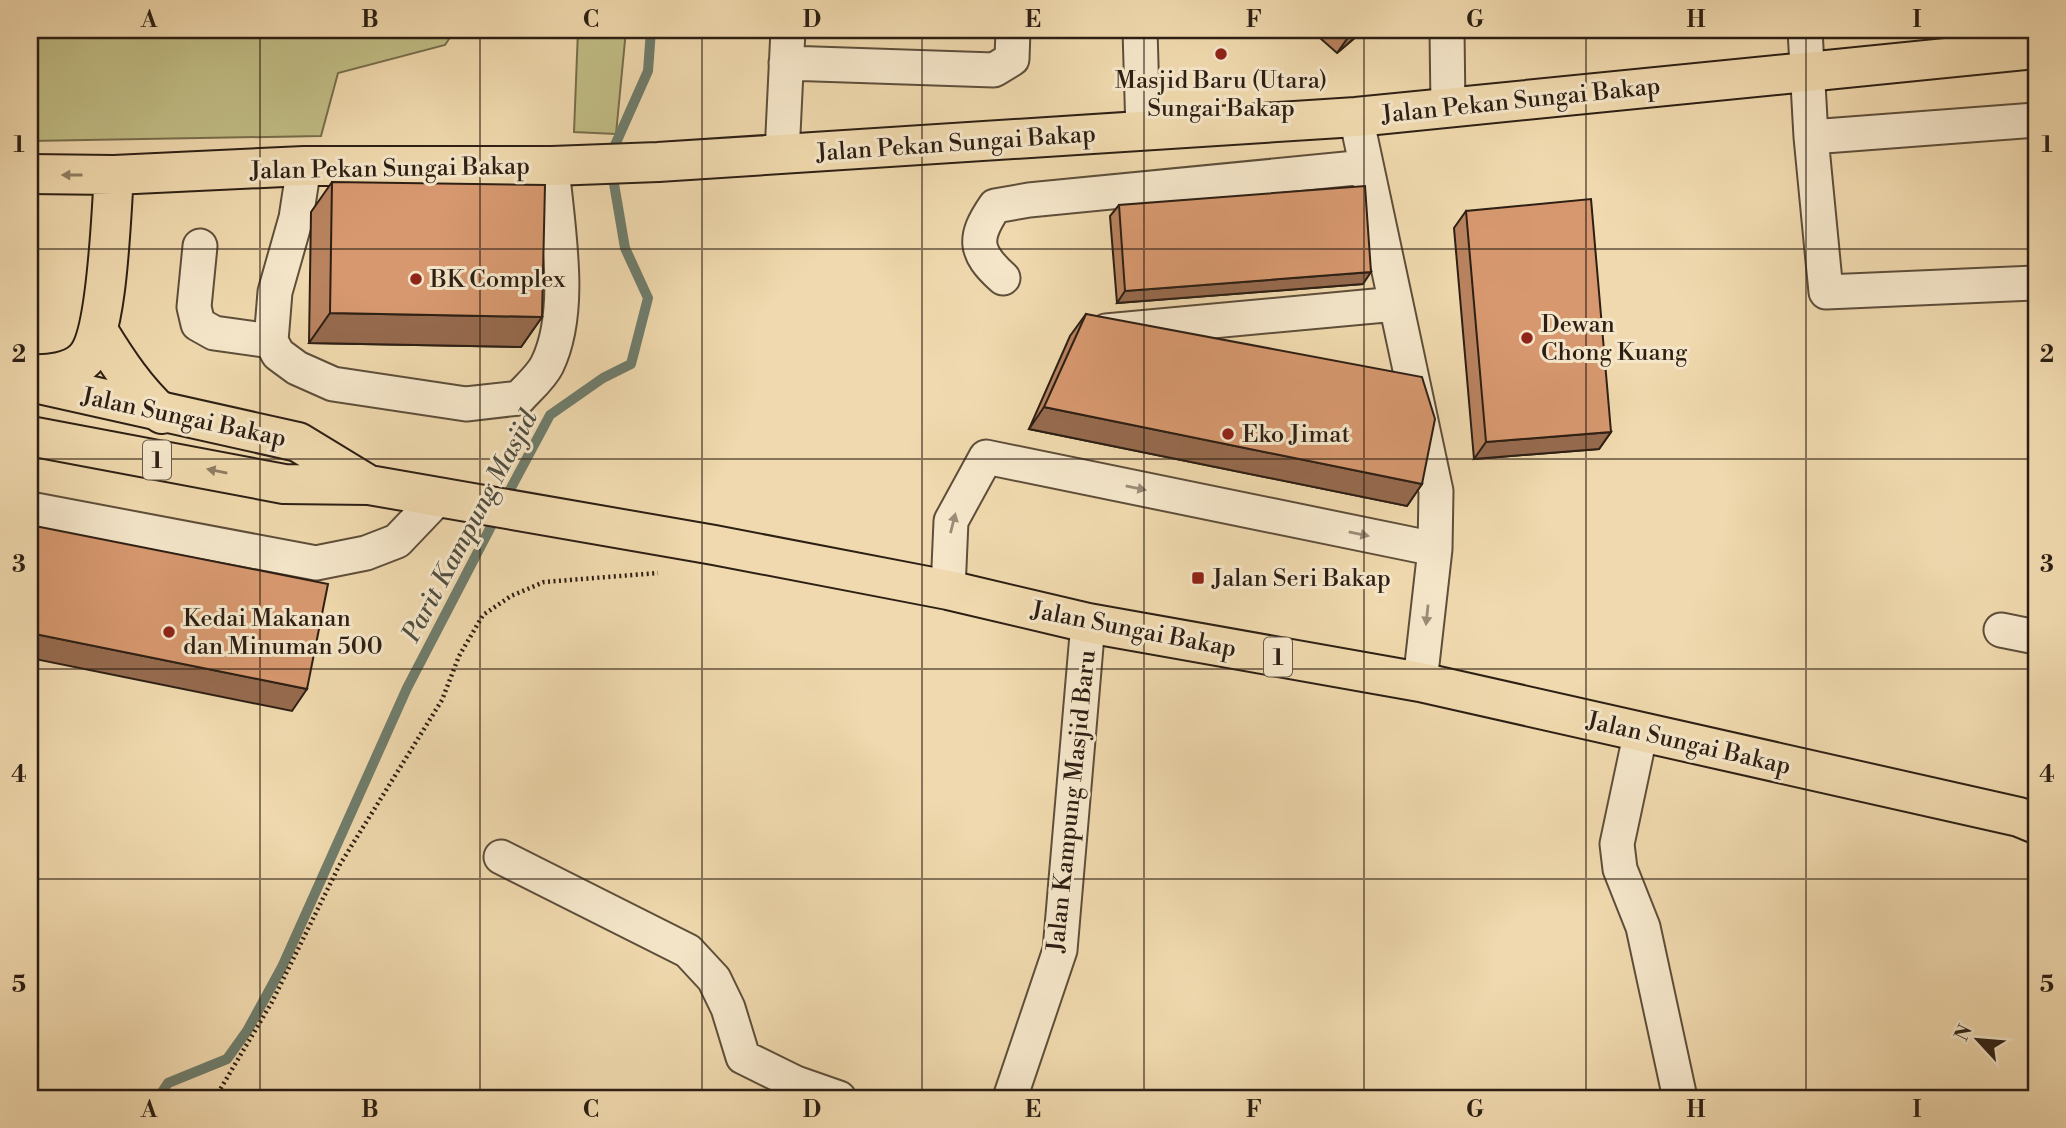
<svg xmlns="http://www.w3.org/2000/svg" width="2066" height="1128" viewBox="0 0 2066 1128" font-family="'Libre Bodoni',serif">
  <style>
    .green { fill: #c1bd85; stroke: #776e4c; stroke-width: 2 }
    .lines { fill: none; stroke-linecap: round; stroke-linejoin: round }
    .stream { stroke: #6f7d6c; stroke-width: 10 }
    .minor-casing { stroke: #5e4e3a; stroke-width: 37 }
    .major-casing { stroke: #2d1f14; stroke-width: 42 }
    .highway-casing { stroke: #2d1f14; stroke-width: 42 }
    .path { stroke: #2d1f14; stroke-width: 4.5; stroke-dasharray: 2 3.5; stroke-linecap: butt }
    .minor { stroke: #f5e6ca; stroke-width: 33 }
    .major { stroke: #f0d9ae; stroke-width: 38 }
    .highway { stroke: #f0d9ae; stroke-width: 38 }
    .wall { fill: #b9835f; stroke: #2d1f14; stroke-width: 2 }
    .shaded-wall { fill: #966a4e; stroke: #2d1f14; stroke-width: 2 }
    .building { fill: #d7986f; stroke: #2d1f14; stroke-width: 2 }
    .oneway { fill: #8e7c61 }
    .oneway2 { fill: #9b8c78 }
    .grid { fill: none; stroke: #2d1f14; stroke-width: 2; stroke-opacity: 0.55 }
    .poi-dot { fill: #8f2418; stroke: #f5e6ca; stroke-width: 2.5 }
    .labels { text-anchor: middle; stroke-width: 6; stroke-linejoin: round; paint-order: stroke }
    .shield { fill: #f5e6ca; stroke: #695b4b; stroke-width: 2 }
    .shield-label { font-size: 23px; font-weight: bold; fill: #2d1f14 }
    .poi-label { font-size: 24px; fill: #2d1f14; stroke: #f5e6ca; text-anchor: start }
    .street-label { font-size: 24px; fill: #2d1f14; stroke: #f5e6ca }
    .water-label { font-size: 26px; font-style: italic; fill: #4e4e40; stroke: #f5e6ca }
    .neatline { fill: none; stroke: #2d1f14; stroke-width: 2.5 }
    .grid-label { font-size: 23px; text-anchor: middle; font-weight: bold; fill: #2d1f14 }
  </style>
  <rect width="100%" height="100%" fill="#f0d9ae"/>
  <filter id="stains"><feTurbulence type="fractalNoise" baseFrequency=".00286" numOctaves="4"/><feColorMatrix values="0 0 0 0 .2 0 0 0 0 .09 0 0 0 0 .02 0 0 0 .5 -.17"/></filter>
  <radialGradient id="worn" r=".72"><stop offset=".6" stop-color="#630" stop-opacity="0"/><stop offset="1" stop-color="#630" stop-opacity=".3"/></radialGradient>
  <path class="green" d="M30,30H455L445,45L338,73L321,136L30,141Z
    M578,30H626L616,134L574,132Z"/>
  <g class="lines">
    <path class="stream" d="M611,154L648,71L651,30
      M504,501L550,415L603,378L631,364L648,298L625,248L612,172
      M158,1098L168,1083L227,1059L247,1031L282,967L407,688L497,515"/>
    <g class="minor-casing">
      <path id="minor" d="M1140,30L1143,131
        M1447,30L1448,108
        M1805,30L1811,137L1826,292L2036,283
        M786,63L994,70L1012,59L1013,30
        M1356,117L1436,491L1435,549L1420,682
        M1811,137L2036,120
        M782,154L788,30
        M304,166L296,218L275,292L271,341L278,354L297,368L333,384L466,404L519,398C528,388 541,377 547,365C574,310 557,226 552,166
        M200,246L194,307L198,324L214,333L271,341
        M1003,278C974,252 973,238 995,206L1029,200L1366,167
        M1106,331L1396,304
        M30,509L316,563L366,553L397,541L439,497
        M948,590L951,521L986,457L1435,549
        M2001,630L2036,637
        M1641,731L1617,844L1620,869L1643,927L1680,1098
        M501,857L688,951L714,979L728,1008L743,1057L796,1083L839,1098
        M1010,1098L1060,950L1088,623"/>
    </g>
    <g class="major-casing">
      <path id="major" d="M30,174L114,175
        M99,332C118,363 136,390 162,414
        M30,374C47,375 72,373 85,359C108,335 111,213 114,175L304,166H552L658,162L1356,117L2036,49"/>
    </g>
    <g class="highway-casing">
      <path id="highway" d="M30,382L298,442L367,484
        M30,436L284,484L369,485L714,545L948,590L1088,623L1420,682L2019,817L2036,824"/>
    </g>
    <path class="path" d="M215,1098L272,1002L339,866L442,700L459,656L483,615L511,596L544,582L658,573"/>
    <use href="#minor" class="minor"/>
    <use href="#major" class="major"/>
    <use href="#highway" class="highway"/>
  </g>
  <path class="wall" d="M1311,30H1364L1337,53Z
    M332,182L542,317L521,347L309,343L311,212Z
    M1119,205L1363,284L1117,303L1110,216Z
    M1466,211L1611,432L1599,449L1474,459L1454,228Z
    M1086,314L1422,484L1407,506L1029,429L1070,336Z"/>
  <path class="shaded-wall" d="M1354,30H1364L1337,53L1352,32Z
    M1371,272L1363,284L1117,303L1125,291Z
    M330,313L542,317L521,347L309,343Z
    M1044,407L1422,484L1407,506L1029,429Z
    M1611,432L1599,449L1474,459L1486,442Z
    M30,633L307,689L292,711L30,658Z"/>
  <path class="building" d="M332,182L545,185L542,317L330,313Z
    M1365,186L1371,272L1125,291L1119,205Z
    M1591,199L1611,432L1486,442L1466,211Z
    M1086,314L1422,377L1435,419L1422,484L1044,407Z
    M30,525L328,584L307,689L30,633Z"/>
  <defs><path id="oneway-solid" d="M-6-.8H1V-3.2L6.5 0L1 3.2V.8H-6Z" transform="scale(1.75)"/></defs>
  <g class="oneway">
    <use href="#oneway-solid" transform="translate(72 175) rotate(-180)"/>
    <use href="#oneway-solid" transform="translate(217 471) rotate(-169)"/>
  </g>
  <g class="oneway2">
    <use href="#oneway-solid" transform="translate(1136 488) rotate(12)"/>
    <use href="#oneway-solid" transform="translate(953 523) rotate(-76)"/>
    <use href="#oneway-solid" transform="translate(1359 534) rotate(12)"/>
    <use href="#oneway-solid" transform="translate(1427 615) rotate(96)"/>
  </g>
  <path class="grid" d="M260,30V1098M480,30V1098M702,30V1098M922,30V1098M1144,30V1098M1364,30V1098M1586,30V1098M1806,30V1098M30,249H2036M30,459H2036M30,669H2036M30,879H2036"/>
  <g class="poi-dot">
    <circle cx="1221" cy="54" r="7"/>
    <circle cx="416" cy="279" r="7"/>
    <circle cx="1527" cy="338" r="7"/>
    <circle cx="1228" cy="434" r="7"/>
    <rect x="1191" y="571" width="14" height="14" rx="3.5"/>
    <circle cx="169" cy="632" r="7"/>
  </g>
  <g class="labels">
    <g class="shield">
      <rect x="143" y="440.5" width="28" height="39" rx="5"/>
      <rect x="1264" y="637.5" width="28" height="39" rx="5"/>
    </g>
    <g class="shield-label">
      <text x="157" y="468">1</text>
      <text x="1278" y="665">1</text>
    </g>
    <g class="poi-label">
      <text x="1221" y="88" text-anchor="middle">Masjid Baru (Utara)<tspan x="1221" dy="28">Sungai Bakap</tspan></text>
      <text x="430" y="287">BK Complex</text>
      <text x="1541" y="332">Dewan<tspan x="1541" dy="28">Chong Kuang</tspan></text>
      <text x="1242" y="442">Eko Jimat</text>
      <text x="1212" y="586">Jalan Seri Bakap</text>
      <text x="183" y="626">Kedai Makanan<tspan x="183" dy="28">dan Minuman 500</tspan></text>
    </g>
    <g class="street-label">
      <text transform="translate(1521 100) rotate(-6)" y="8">Jalan Pekan Sungai Bakap</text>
      <text transform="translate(956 143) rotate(-4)" y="8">Jalan Pekan Sungai Bakap</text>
      <text transform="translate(390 168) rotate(-1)" y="8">Jalan Pekan Sungai Bakap</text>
      <text transform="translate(184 417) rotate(12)" y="8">Jalan Sungai Bakap</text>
      <text transform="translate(1134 629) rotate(11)" y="8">Jalan Sungai Bakap</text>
      <text transform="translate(1689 743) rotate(13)" y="8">Jalan Sungai Bakap</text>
      <text transform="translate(1071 801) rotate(-84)" y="8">Jalan Kampung Masjid Baru</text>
    </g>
    <g class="water-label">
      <text transform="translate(469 526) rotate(-62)" y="9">Parit Kampung Masjid</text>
    </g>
  </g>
  <rect width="2066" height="1128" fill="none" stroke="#f0d9ae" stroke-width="77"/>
  <g transform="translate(1978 1040) rotate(296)" stroke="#f5e6ca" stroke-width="5" paint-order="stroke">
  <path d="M0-5L12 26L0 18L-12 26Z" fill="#2d1f14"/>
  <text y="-10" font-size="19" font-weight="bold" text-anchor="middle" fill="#2d1f14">N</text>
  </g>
  <rect x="38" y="38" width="1990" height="1052" class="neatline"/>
  <g class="grid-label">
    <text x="149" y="27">A</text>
    <text x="370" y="27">B</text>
    <text x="591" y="27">C</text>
    <text x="812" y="27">D</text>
    <text x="1033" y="27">E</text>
    <text x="1254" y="27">F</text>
    <text x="1475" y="27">G</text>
    <text x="1696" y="27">H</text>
    <text x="1917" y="27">I</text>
    <text x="19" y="152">1</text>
    <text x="2047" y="152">1</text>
    <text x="19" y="362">2</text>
    <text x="2047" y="362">2</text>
    <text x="19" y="572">3</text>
    <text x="2047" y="572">3</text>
    <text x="19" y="782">4</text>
    <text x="2047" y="782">4</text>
    <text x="19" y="992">5</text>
    <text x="2047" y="992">5</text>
    <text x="149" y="1117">A</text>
    <text x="370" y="1117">B</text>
    <text x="591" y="1117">C</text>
    <text x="812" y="1117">D</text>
    <text x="1033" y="1117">E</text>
    <text x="1254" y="1117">F</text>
    <text x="1475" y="1117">G</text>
    <text x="1696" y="1117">H</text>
    <text x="1917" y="1117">I</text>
  </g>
  <rect width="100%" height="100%" filter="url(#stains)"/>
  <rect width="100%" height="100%" fill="url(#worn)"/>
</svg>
